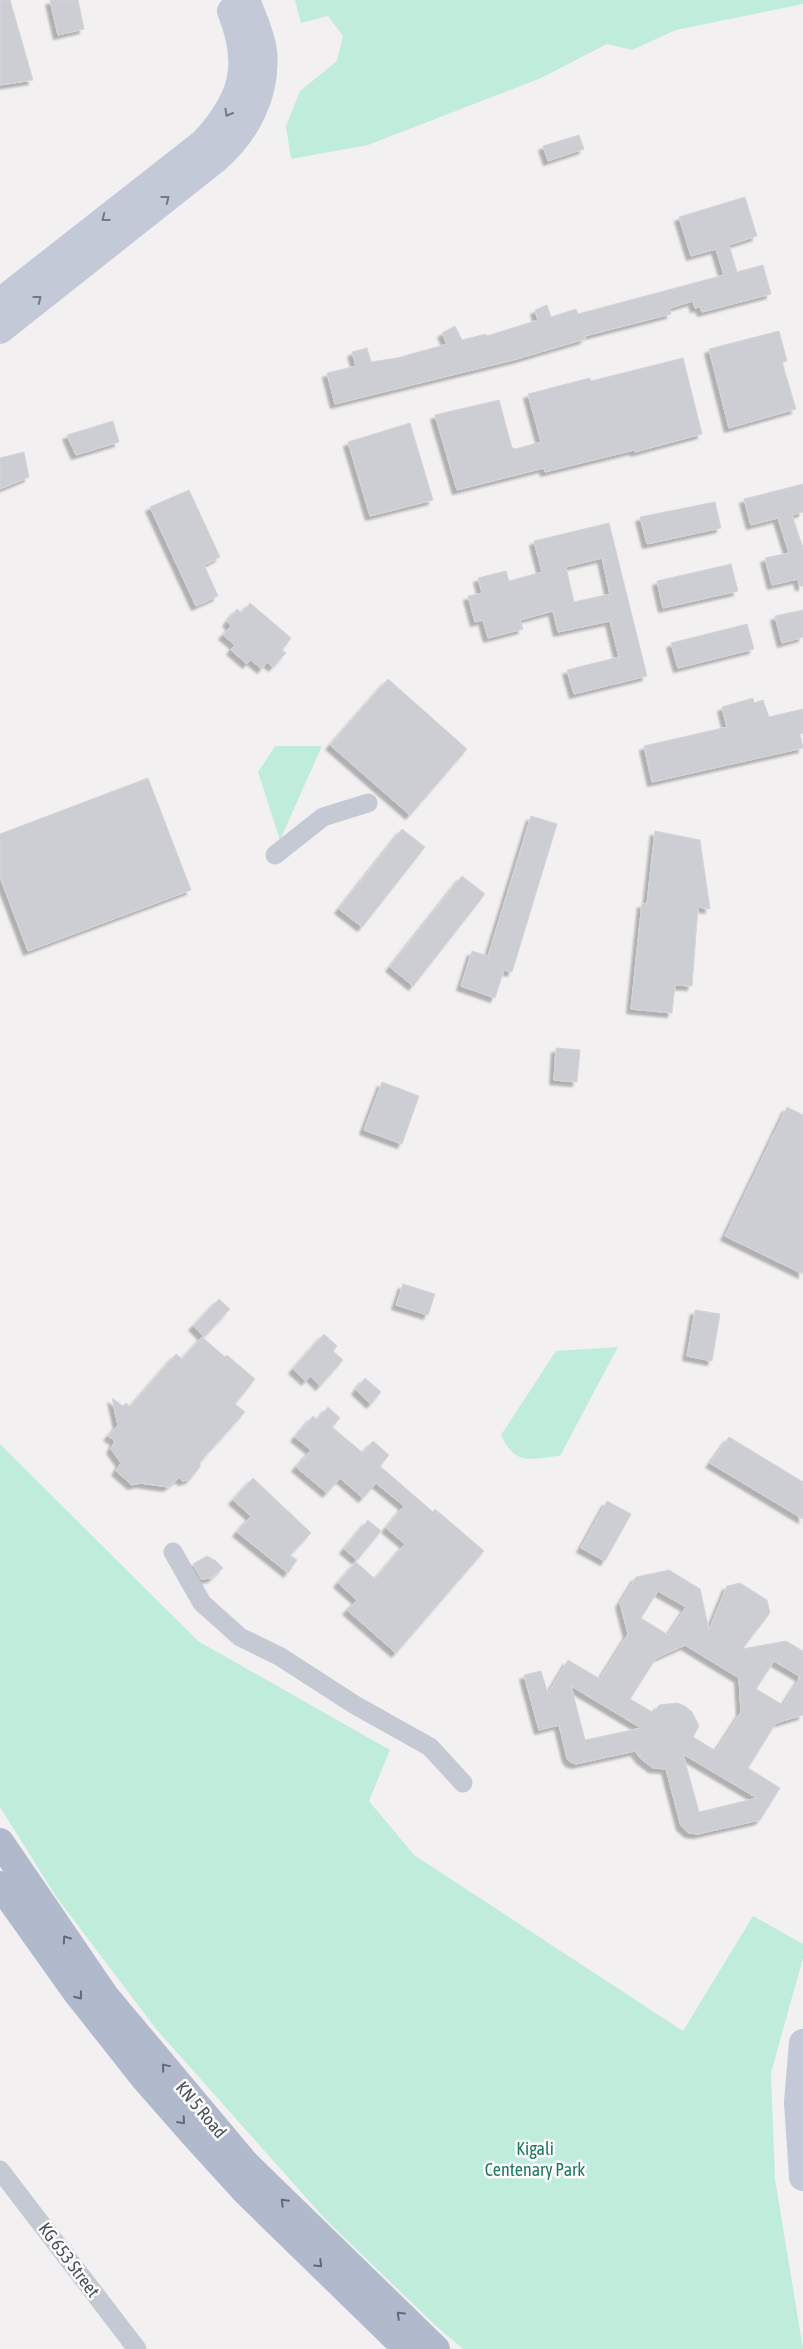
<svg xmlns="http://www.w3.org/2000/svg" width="803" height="2349" viewBox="0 0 803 2349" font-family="'Asap Condensed',sans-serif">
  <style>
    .green { fill: #c0eddb }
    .building { fill: #cdced4; stroke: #d4d4db; fill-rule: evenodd; filter: url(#shadow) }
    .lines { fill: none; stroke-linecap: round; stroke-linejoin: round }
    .minor { stroke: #c4c9d4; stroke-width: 19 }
    .secondary { stroke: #c3c9d7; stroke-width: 28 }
    .primary { stroke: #b1b9cd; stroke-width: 28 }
    .oneway { stroke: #737a87 }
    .oneway2 { stroke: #626a78 }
    .labels { text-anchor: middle; stroke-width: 5; stroke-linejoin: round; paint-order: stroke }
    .street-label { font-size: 18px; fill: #484f5c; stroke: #fff }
    .park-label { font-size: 18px; fill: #1c7a5e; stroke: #fff }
  </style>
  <defs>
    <filter id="shadow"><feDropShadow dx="-4.5" dy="4.5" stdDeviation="1" flood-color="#0004"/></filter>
  </defs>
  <rect width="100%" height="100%" fill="#f2f0f0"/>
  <path class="green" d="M295,0H803V4L676,30L632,50L607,44L541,78L368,145L291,159L286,126L300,91L337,61L343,36L328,16L301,23Z
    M275,746H322L280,840L258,772Z
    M618,1347L560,1456C530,1458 516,1467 501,1435L556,1351Z
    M0,1444L198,1641L390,1750L369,1801L414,1855L683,2031L753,1916L803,1944V1958L771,2073L775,2179L803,2349H463L435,2325L326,2220L157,2030L57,1898L0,1807Z"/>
  <path class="building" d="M0,0H10L33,80L0,85Z
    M50,0H78L84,29L58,35Z
    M579,135L584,149L548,161L543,146Z
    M745,197L757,236L729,245L737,272L763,265L771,294L702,312L700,307L695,308L693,301L670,308L671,314L585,336V339L517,359L335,404L327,373L356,366L352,352L367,348L371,362L397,358L447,344L442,333L455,326L462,340L486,334L487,336L538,320L535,310L547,305L551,317L576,309L578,314L724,275L716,249L691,256L679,217Z
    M779,331L787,361L782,362L796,409L729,428L709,349Z
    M683,358L702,434L635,452L634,450L545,472L544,468L457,490L435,415L499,400L512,448L515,449L541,442L528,394L590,378L591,381Z
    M113,421L119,442L76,455L67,435Z
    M410,423L433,500L370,516L348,442Z
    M24,452L29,477L0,489V458Z
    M803,484V512L792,515L803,548V586H800L798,579L772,585L765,558L789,553L778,518L751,525L744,499Z
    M189,490L220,557L204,565L218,596L196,606L150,507Z
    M715,502L721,528L647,544L640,517Z
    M609,523L647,676L574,694L567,670L619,657L610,621L558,632L553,611L520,620L523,629L488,638L483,620L475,622L468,596L482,593L478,578L506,571L509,581L542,572L534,541ZM602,558L610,594L574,602L566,567Z
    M731,564L738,591L663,608L657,581Z
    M250,603L291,638L282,650L286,653L273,667L267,662L262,669L251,660L247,664L231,650L235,645L223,635L231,626L227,622L237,609L242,613Z
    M803,610V637L782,643L775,616Z
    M747,624L754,649L678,668L671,643Z
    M388,679L467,749L410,815L330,745Z
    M753,698L754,703L763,700L769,717L803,709V733L800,734L803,748L652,782L644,746L727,727L722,707Z
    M148,778L191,890L28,951L0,877V834Z
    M531,816L557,824L512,972L504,970L495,998L461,986L472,951L488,956Z
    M402,829L425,847L362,927L339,909Z
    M655,831L700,840L710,909L698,907L692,986L675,985L672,1013L631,1009L642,903L647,904Z
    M462,876L485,894L413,986L390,967Z
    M556,1048L580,1050L577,1082L554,1080Z
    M382,1082L419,1096L402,1144L364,1130Z
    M787,1107L803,1115V1274L725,1236Z
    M403,1284L435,1294L428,1315L396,1305Z
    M219,1299L230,1309L204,1337L193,1326Z
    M695,1310L720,1314L712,1361L687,1356Z
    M324,1334L337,1346L333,1351L343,1360L320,1386L310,1376L306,1381L293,1369Z
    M202,1337L225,1357L227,1355L255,1379L235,1404L245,1412L200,1462V1467L190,1479L183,1481L179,1478L168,1487L140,1483L132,1485L116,1471L121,1463L111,1449L115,1441L108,1436L118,1425L112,1398L123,1406L126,1403L130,1407L176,1354L182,1359Z
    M365,1378L381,1392L371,1404L356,1390Z
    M328,1407L340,1418L332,1427L363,1453L373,1441L389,1455L380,1466L433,1512L435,1509L484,1551L396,1653L347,1610L357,1600L338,1583L356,1562L375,1579L405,1544L386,1528L404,1506L376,1483L363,1498L340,1478L327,1493L296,1467L311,1450L295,1437L313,1416L317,1420Z
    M729,1437L803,1482V1519L710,1463Z
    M253,1478L311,1533L290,1555L297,1560L288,1573L237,1532L251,1516L233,1500Z
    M607,1501L631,1514L605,1561L581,1548Z
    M368,1520L381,1531L357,1560L344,1549Z
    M207,1556L216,1561L223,1568L212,1578L201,1579L193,1564Z
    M669,1570L700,1589L709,1630L727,1586L740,1583L767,1600L770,1613L742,1649L786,1641L803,1651V1715L776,1723L748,1768L780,1788L760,1820L698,1834L689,1833L681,1826L666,1769L653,1768L641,1759L635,1751L576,1764L570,1762L567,1758L559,1725L539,1730L524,1675L541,1671L548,1694L568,1660L600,1679L628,1634L620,1603L636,1577ZM658,1591L686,1607L668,1635L641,1618ZM685,1645L739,1678L741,1712L716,1751L693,1737L699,1726L692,1712L685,1706L677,1703L659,1705L654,1713L630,1699L656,1658ZM774,1661L801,1677L783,1705L756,1689ZM571,1686L641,1728L585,1740ZM683,1754L757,1798L699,1812Z"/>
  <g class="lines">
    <path class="minor" d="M275,855L323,817L368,803
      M173,1552L202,1603L240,1637L279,1656L355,1705L430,1747L463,1783
      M0,2170L137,2349"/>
    <path class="secondary" d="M0,302L204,142C243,99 253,66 231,11
      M0,330L216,159C247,132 267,93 263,51C261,34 252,16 246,0
      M803,2043L798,2102L803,2177"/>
    <path class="primary" d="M0,1842L105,1996L246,2164L436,2349
      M0,1885L77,1993L145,2079L195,2136L247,2193L407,2349"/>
  </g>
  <defs><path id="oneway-chevron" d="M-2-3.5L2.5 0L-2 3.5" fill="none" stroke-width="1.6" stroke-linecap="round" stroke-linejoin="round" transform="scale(1.25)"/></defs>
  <g class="oneway">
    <use href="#oneway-chevron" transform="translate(228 113) rotate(120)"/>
    <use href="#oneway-chevron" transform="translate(166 199) rotate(-38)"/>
    <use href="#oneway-chevron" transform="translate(105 218) rotate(142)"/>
    <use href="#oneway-chevron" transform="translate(38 299) rotate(-38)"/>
  </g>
  <g class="oneway2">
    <use href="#oneway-chevron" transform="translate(66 1939) rotate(-125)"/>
    <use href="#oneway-chevron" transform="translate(79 1996) rotate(52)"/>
    <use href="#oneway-chevron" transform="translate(165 2067) rotate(-130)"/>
    <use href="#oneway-chevron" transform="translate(182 2121) rotate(49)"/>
    <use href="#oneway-chevron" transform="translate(284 2202) rotate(-135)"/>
    <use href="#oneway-chevron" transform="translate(319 2264) rotate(44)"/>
    <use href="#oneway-chevron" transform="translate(400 2315) rotate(-136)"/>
  </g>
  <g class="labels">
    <g class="street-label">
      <text transform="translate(201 2110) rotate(50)" y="6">KN 5 Road</text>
      <text transform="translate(69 2260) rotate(53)" y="6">KG 653 Street</text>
    </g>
    <g class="park-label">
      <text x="535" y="2155">Kigali<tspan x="535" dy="21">Centenary Park</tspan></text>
    </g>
  </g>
</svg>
